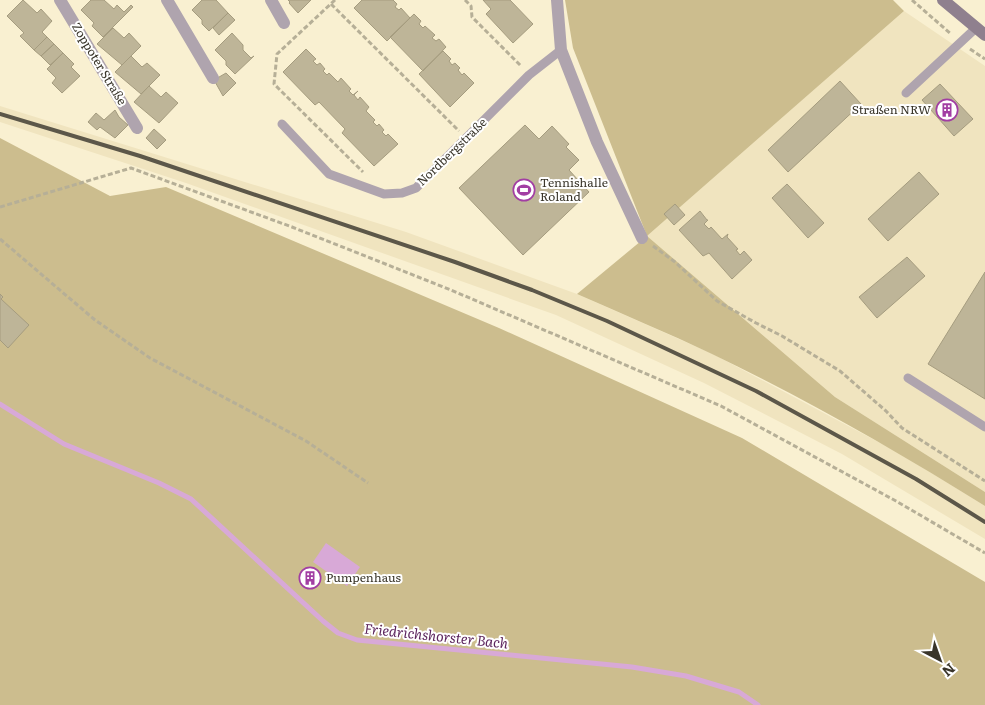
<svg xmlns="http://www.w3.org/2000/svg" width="985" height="705" viewBox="0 0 985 705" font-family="Literata,serif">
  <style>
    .built { fill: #f0e4bf }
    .green { fill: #ccbd8e }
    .water { fill: #d8a9d7 }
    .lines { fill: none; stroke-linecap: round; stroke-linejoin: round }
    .stream { stroke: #d8a9d7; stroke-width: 5 }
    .building { fill: #beb598; stroke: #a59c7f }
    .path { stroke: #b6af97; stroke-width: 3; stroke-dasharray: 5 2.5; stroke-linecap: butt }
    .lane { stroke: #afa4ae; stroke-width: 9 }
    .street { stroke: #afa4ae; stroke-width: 12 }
    .secondary { stroke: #8f808e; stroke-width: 12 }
    .rail { stroke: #5c5749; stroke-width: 4 }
    .labels { text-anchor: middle; stroke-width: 4; stroke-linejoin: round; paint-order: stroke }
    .street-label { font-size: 12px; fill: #39352a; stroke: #fff }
    .poi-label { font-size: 12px; fill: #39352a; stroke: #fff; text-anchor: start }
    .water-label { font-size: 14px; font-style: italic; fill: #5c255d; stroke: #fff }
  </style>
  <rect width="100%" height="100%" fill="#f9f0d1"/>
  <path class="built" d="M904,11L985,66V492L835,397L647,236Z
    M0,106L406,232L577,294L713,354L899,453L985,506V539L842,454L704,383L556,315L186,183L0,122Z"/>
  <path class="green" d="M565,0H893L904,11L647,236L835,397L985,492V506C897,451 806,399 712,354C668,333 622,314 577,294L647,236L573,48Z
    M0,138L110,196L166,187L499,328L742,438L985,582V705H0Z"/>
  <path class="water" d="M326,543L360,567L347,586L313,562Z"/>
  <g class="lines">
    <path class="stream" d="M0,404L64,444L159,483L191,499L323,621L338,633L357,640L632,667L686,676L739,692L758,705"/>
  </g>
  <path class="building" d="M23,0L37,13L41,9L52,21L42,32L47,37L34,50L20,36L24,33L7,16Z
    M91,0H104L114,9L117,5L124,12L131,5L133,7L103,37L92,26L94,23L81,10Z
    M202,0H216L228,13L209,31L202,24V20L192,10Z
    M288,0H311L298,13L289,3L290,2Z
    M362,0H393L397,4L395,7L399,10L401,8L410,18L387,41L354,8Z
    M483,0H510L533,24L513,43L486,14L491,9Z
    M228,13L235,20L219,35L213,28Z
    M414,14L421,21L419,24L423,28L425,26L435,35L432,38L436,41L439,39L446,47L423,71L390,37Z
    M113,28L124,38L129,33L141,46L122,65L97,44Z
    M232,33L243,45V50L251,58L254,56L235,74L226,65V61L215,50Z
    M47,37L54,44L41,56L34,50Z
    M54,44L63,53L50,65L41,56Z
    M306,49L316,59L313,61L317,65L320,63L325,69L323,71L327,75L329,73L338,82L341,78L351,89L349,91L353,95L358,91L354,95L358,100L360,97L369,107L366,111L375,120L373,122L377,126L379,124L384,130L382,132L386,136L388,134L398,144L374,166L342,133L345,129L319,102L315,105L283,72Z
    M443,51L451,59L449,61L452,65L455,63L460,68L458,70L462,75L464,73L474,83L450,107L419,74Z
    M63,53L74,64L71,67L80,76L62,93L52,83L56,78L47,69Z
    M131,56L142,67L147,63L160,75L141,94L115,72Z
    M226,73L236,83L223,96L214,80Z
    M840,81L861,104L788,172L768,150Z
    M940,84L973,119L954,136L922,100Z
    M149,86L161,97L166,92L178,103L159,123L134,102Z
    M115,110L119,117L128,125L115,138L100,127L97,130L88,122L96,113L104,120Z
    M525,125L539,139L552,126L569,144L566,147L579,160L569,170L589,192L523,255L459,188Z
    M154,129L166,140L157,149L146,138Z
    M919,172L939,194L888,241L868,219Z
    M787,184L824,223L808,238L772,198Z
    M675,204L685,215L674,225L664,214Z
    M700,211L707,220H708L704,224L709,229L711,227L722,239L728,234L727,237L738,249L736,250L740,255L744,251L752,260L732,279L709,253L703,256L679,230Z
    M907,257L925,276L877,318L859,297Z
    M985,272V399L928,364Z
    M0,294L3,297L1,299L29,325L8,348L0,340Z
    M310,569L319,576L311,587L302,580Z"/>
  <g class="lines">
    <path class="path" d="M335,0L277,54L274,84L363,172
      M465,0L471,6L472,17L521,66
      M912,0L951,34
      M331,4L459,131
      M970,49L985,59
      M0,207L131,168L292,227L451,290L721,406L896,501L985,553
      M0,239L95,320L150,358L306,441L368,483
      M653,246L675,262L717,301L756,323L782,336L840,371L886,411L902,428L985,481"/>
    <path class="lane" d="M906,93L976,28
      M282,124L329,174L384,194L402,193L416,188L529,75L561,50
      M908,378L985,427"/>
    <path class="street" d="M60,0L137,128
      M167,0L213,78
      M271,0L284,23
      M557,0L561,50L597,142L642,238"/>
    <path class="secondary" d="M943,0L985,35"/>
    <path class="rail" d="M0,114L140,156L455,262L532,290L607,321L756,391L916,479L985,522"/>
  </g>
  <defs>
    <g id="building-ring" transform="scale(1.125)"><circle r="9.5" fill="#fff" stroke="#a23ea3" stroke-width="1.5"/><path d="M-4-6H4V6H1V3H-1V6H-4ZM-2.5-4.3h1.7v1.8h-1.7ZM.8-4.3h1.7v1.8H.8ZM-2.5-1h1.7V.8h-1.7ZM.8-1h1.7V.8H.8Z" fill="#a23ea3"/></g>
    <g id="stadium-ring" transform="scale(1.125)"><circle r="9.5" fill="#fff" stroke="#a23ea3" stroke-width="1.5"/><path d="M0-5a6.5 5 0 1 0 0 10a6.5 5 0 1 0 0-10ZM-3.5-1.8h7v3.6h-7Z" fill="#a23ea3"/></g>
  </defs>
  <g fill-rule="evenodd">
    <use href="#building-ring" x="947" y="110"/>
    <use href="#stadium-ring" x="524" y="190"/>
    <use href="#building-ring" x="310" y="578"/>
  </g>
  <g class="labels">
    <g class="street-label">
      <text transform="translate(99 64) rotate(59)" y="4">Zoppoter Straße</text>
      <text transform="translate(452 152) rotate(-44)" y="4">Nordbergstraße</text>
    </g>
    <g class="poi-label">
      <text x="931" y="114" text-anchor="end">Straßen NRW</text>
      <text x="540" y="187">Tennishalle<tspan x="540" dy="14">Roland</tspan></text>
      <text x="326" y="582">Pumpenhaus</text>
    </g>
    <g class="water-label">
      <text transform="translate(436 636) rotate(6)" y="5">Friedrichshorster Bach</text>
    </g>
  </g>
  <g transform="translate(940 660) rotate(139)" stroke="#ffffff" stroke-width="4" paint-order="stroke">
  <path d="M0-4L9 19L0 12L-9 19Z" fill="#39352a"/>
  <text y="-8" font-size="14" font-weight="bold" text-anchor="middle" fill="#39352a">N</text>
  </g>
</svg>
